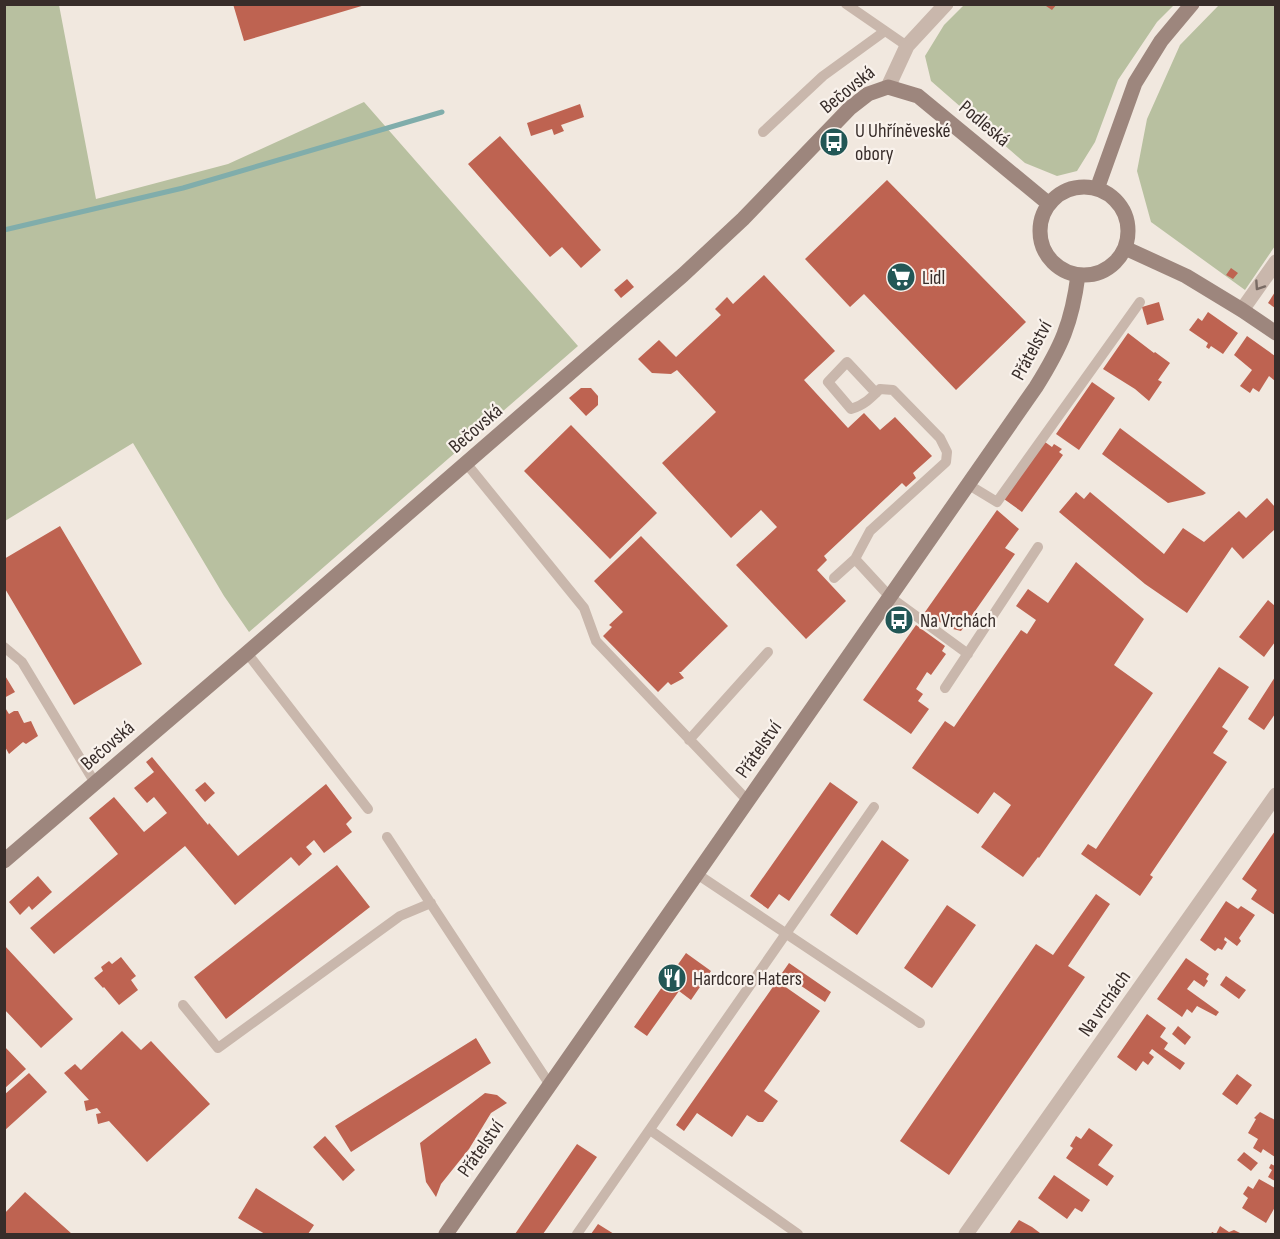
<svg xmlns="http://www.w3.org/2000/svg" width="1280" height="1239" viewBox="0 0 1280 1239" font-family="'Sofia Sans Condensed',sans-serif">
  <style>
    .green { fill: #b8c0a0 }
    .lines { fill: none; stroke-linecap: round; stroke-linejoin: round }
    .stream { stroke: #80adab; stroke-width: 5 }
    .building { fill: #be6351 }
    .lane { stroke: #c9b7ac; stroke-width: 10 }
    .street { stroke: #c9b7ac; stroke-width: 15 }
    .secondary { stroke: #9d867d; stroke-width: 15 }
    .oneway { stroke: #796b64 }
    .labels { text-anchor: middle; stroke-width: 4.5; stroke-linejoin: round; paint-order: stroke }
    .street-label { font-size: 20px; fill: #382d2a; stroke: #f9f2ec }
    .poi-label { font-size: 20px; fill: #382d2a; stroke: #f9f2ec; text-anchor: start }
  </style>
  <rect width="100%" height="100%" fill="#f1e8df"/>
  <path class="green" d="M5,4L59,5L96,199L228,164L364,102L578,346L249,632L224,596L133,443L5,521Z
    M964,5H1174L1157,22L1118,80L1095,142L1077,171L1057,176L1025,163L931,81L925,56L944,25Z
    M1219,5H1275V246L1245,290L1151,222L1137,171L1147,119L1180,45Z"/>
  <g class="lines">
    <path class="stream" d="M4,230L183,188L442,112"/>
  </g>
  <path class="building" d="M233,4H365V5L244,41Z
    M1043,4H1057L1052,10Z
    M580,104L584,117L561,125L564,131L554,135L552,129L531,136L527,123Z
    M500,136L601,250L581,268L562,247L550,257L468,164Z
    M887,180L1026,322L956,390L864,294L850,307L805,259Z
    M1231,268L1238,273L1233,279L1226,275Z
    M764,275L835,351L804,380L848,428L864,413L880,430L895,417L932,456L913,473L916,478L906,487L902,483L824,556L827,560L817,570L846,601L806,639L736,565L777,527L761,510L731,538L662,463L716,412L677,370L671,374L652,373L638,359L659,340L676,357L721,315L715,309L727,297L733,304Z
    M627,279L634,287L621,298L614,290Z
    M1275,292V308L1268,303Z
    M1159,302L1164,320L1147,325L1142,307Z
    M1208,312L1238,333L1223,354L1211,346L1209,349L1206,347L1208,343L1189,330L1198,318L1202,321Z
    M1128,333L1154,353L1155,352L1170,363L1158,380L1162,382L1149,401L1135,389L1103,369Z
    M1247,336L1275,356V381L1269,376L1259,392L1253,388L1250,393L1240,386L1252,370L1234,355Z
    M1092,382L1115,398L1079,450L1056,434Z
    M581,388H591L598,396V405L586,416L569,398Z
    M571,425L657,513L610,559L524,471Z
    M1120,428L1206,493L1203,495L1168,503L1102,454Z
    M1045,442L1052,447L1054,444L1062,449L1059,452L1063,455L1022,512L1004,499Z
    M1076,492L1084,499L1090,492L1164,554L1183,528L1204,542L1239,511L1246,518L1267,498L1275,507V529L1243,559L1232,547L1187,613L1145,584L1059,512Z
    M997,510L1019,529L1005,548L1015,554L961,631L949,628L925,612Z
    M60,526L142,664L74,705L4,587V559Z
    M641,536L728,626L681,672H679L684,678L671,685L668,682L658,692L603,636L612,627L609,625L623,612L594,581Z
    M1076,562L1144,619L1114,665L1153,693L1039,858L1038,857L1023,877L981,847L1011,805L994,792L978,814L912,768L945,721L954,727L1021,630L1027,634L1036,620L1016,606L1028,589L1048,603Z
    M1268,600L1275,606V642L1264,657L1239,637Z
    M916,625L945,646L942,651L946,654L931,675L927,672L916,689L923,694L918,701L929,709L911,734L863,700Z
    M1219,667L1249,687L1222,727L1228,731L1213,753L1227,762L1150,875L1153,877L1140,896L1081,854L1088,844L1096,849Z
    M4,674L15,692L4,698Z
    M1275,677V714L1264,730L1248,719Z
    M4,706L9,714L14,711H18L24,723L31,721L38,736L26,744L23,742L9,754L4,745Z
    M152,757L208,825L209,823L238,856L326,784L352,818L346,824L352,832L324,853L314,840L306,847L312,854L299,866L291,857L235,905L185,846L54,954L30,928L118,854L89,818L114,797L144,832L167,813L154,797L147,803L134,788L154,772L146,762Z
    M205,782L215,793L205,802L195,790Z
    M830,782L858,802L789,901L779,894L768,909L750,896Z
    M1275,831V915L1251,899L1257,890L1242,879Z
    M882,840L909,860L857,935L830,915Z
    M337,865L370,907L226,1019L194,977Z
    M38,876L52,892L32,910L29,906L20,915L9,902Z
    M1096,894L1110,904L1068,966L1085,977L949,1175L900,1141L1036,944L1053,955Z
    M1226,901L1238,909L1241,906L1255,915L1239,938L1241,941L1237,946L1225,937L1224,940L1227,942L1222,950L1218,948L1215,951L1200,940Z
    M947,905L976,925L932,988L904,968Z
    M4,945L73,1019L41,1048L4,1009Z
    M686,953L711,971L691,1000L679,991L647,1036L634,1027Z
    M121,957L136,976L131,980L138,990L119,1005L104,987L103,988L94,978L103,971L101,967L109,961L112,964Z
    M1186,958L1209,974L1206,979L1208,981L1204,987L1194,980L1187,989L1219,1012L1216,1016L1197,1006L1192,1013L1187,1009L1182,1017L1157,999Z
    M789,963L831,992L825,1002L782,973Z
    M1226,976L1246,990L1239,999L1220,985Z
    M777,981L820,1011L764,1091L778,1101L763,1122H758L747,1115L732,1137L697,1113L684,1131L676,1125Z
    M1147,1014L1166,1028L1160,1037L1168,1043L1164,1049L1185,1063L1180,1070L1152,1049L1149,1053L1154,1057L1148,1065L1143,1061L1136,1071L1117,1057Z
    M1178,1026L1191,1037L1185,1045L1172,1034Z
    M122,1031L141,1050L151,1041L210,1104L147,1162L109,1121L98,1124L96,1114L101,1113L97,1108L86,1111L84,1101L89,1100L64,1073L75,1064L81,1070Z
    M476,1038L491,1063L351,1152L335,1126Z
    M4,1046L26,1069L4,1089Z
    M29,1073L47,1092L4,1131V1095Z
    M1237,1074L1252,1085L1237,1105L1222,1094Z
    M485,1093L497,1095L507,1103L491,1113L469,1149L441,1184L436,1197L426,1182L420,1143Z
    M1260,1112L1275,1120L1274,1132L1275,1133V1157L1263,1149L1261,1153L1253,1148L1258,1139L1248,1133L1256,1119L1254,1118Z
    M1089,1128L1113,1145L1098,1165L1114,1176L1107,1186L1066,1158L1073,1148L1070,1146L1076,1136L1081,1139Z
    M325,1136L355,1170L343,1181L313,1147Z
    M577,1144L597,1157L543,1234H515Z
    M1244,1152L1258,1163L1251,1171L1237,1160Z
    M1271,1164L1275,1166V1181L1268,1177L1272,1170L1269,1168Z
    M1054,1175L1090,1200L1082,1212L1075,1208L1067,1219L1038,1198Z
    M1259,1179L1275,1188V1207L1266,1223L1242,1208L1248,1198L1243,1194L1248,1186L1253,1189Z
    M256,1188L314,1225L308,1234H265L238,1218Z
    M25,1192L72,1234H4V1214Z
    M1019,1220L1032,1227L1040,1233L1009,1234Z
    M598,1224L614,1234H591Z
    M1220,1226L1229,1232L1234,1230L1242,1234H1211L1212,1232L1216,1234Z"/>
  <g class="lines">
    <path class="lane" d="M846,4L907,46
      M763,132L823,76L885,31
      M466,463L584,608L596,641L748,801
      M969,485L997,502L1140,302
      M855,559L890,597L968,654
      M834,578L855,559L870,531L946,462L947,452L940,438L893,390L880,389C871,398 864,405 851,409L828,382L847,362L876,393
      M4,647L22,662L95,783
      M247,653L368,809
      M945,688L1038,547
      M689,740L768,652
      M387,837L550,1085
      M697,874L920,1023
      M183,1005L218,1048L400,916L431,903
      M650,1130L798,1234
      M577,1234L874,807"/>
    <path class="street" d="M888,87L907,46L946,4
      M1242,310L1276,262
      M966,1234L1276,795"/>
    <path class="secondary" d="M1040 231a44 44 0 1 1 88 0a44 44 0 1 1-88 0Z
      M1097,189L1135,83L1161,41L1192,4
      M1125,248L1186,276L1242,310L1276,333
      M4,861L247,653L683,275L743,219L850,108L868,94L888,87L918,96L1049,204
      M446,1234L1036,387C1061,347 1072,323 1078,275"/>
  </g>
  <defs><path id="oneway-chevron" d="M-2-3.5L2.5 0L-2 3.5" fill="none" stroke-width="1.6" stroke-linecap="round" stroke-linejoin="round" transform="scale(1.5)"/></defs>
  <use class="oneway" href="#oneway-chevron" transform="translate(1259 286) rotate(124)"/>
  <defs>
    <g id="bus-disc" transform="scale(1.5)"><circle r="9.5" fill="#225756" stroke="#f9f2ec"/><path d="M-5-6H5V4H4V6H2V4H-2V6H-4V4H-5ZM-3.5-4V0h7V-4ZM-3.5 1.2v1.5H-2V1.2ZM2 1.2v1.5H3.5V1.2Z" fill="#fff"/></g>
    <g id="supermarket-disc" transform="scale(1.5)"><circle r="9.5" fill="#225756" stroke="#f9f2ec"/><path d="M-6-5.5h2.5l.6 2H6L4.5 2H-2.5L-4.4-4H-6ZM-1.5 3.2a1.3 1.3 0 1 0 .1 0ZM3 3.2a1.3 1.3 0 1 0 .1 0Z" fill="#fff"/></g>
    <g id="restaurant-disc" transform="scale(1.5)"><circle r="9.5" fill="#225756" stroke="#f9f2ec"/><path d="M-5-6h1v4h1v-4h1v4h1v-4h1v5L-1.5 .5V6h-2V.5L-5-1ZM5-6V6H3V1.5H1.5Q1.5-4 5-6Z" fill="#fff"/></g>
  </defs>
  <g fill-rule="evenodd">
    <use href="#bus-disc" x="834" y="142"/>
    <use href="#supermarket-disc" x="901" y="277"/>
    <use href="#bus-disc" x="899" y="620"/>
    <use href="#restaurant-disc" x="672" y="978"/>
  </g>
  <g class="labels">
    <g class="street-label">
      <text transform="translate(847 89) rotate(-39)" y="7">Bečovská</text>
      <text transform="translate(985 123) rotate(40)" y="7">Podleská</text>
      <text transform="translate(1031 350) rotate(-62)" y="7">Přátelství</text>
      <text transform="translate(475 428) rotate(-41)" y="7">Bečovská</text>
      <text transform="translate(107 745) rotate(-41)" y="7">Bečovská</text>
      <text transform="translate(758 749) rotate(-55)" y="7">Přátelství</text>
      <text transform="translate(1104 1003) rotate(-55)" y="7">Na vrchách</text>
      <text transform="translate(480 1148) rotate(-55)" y="7">Přátelství</text>
    </g>
    <g class="poi-label">
      <text x="855" y="137">U Uhříněveské<tspan x="855" dy="23">obory</tspan></text>
      <text x="922" y="284">Lidl</text>
      <text x="920" y="627">Na Vrchách</text>
      <text x="693" y="985">Hardcore Haters</text>
    </g>
  </g>
  <rect width="1280" height="1239" fill="none" stroke="#382d2a" stroke-width="12"/>
</svg>
